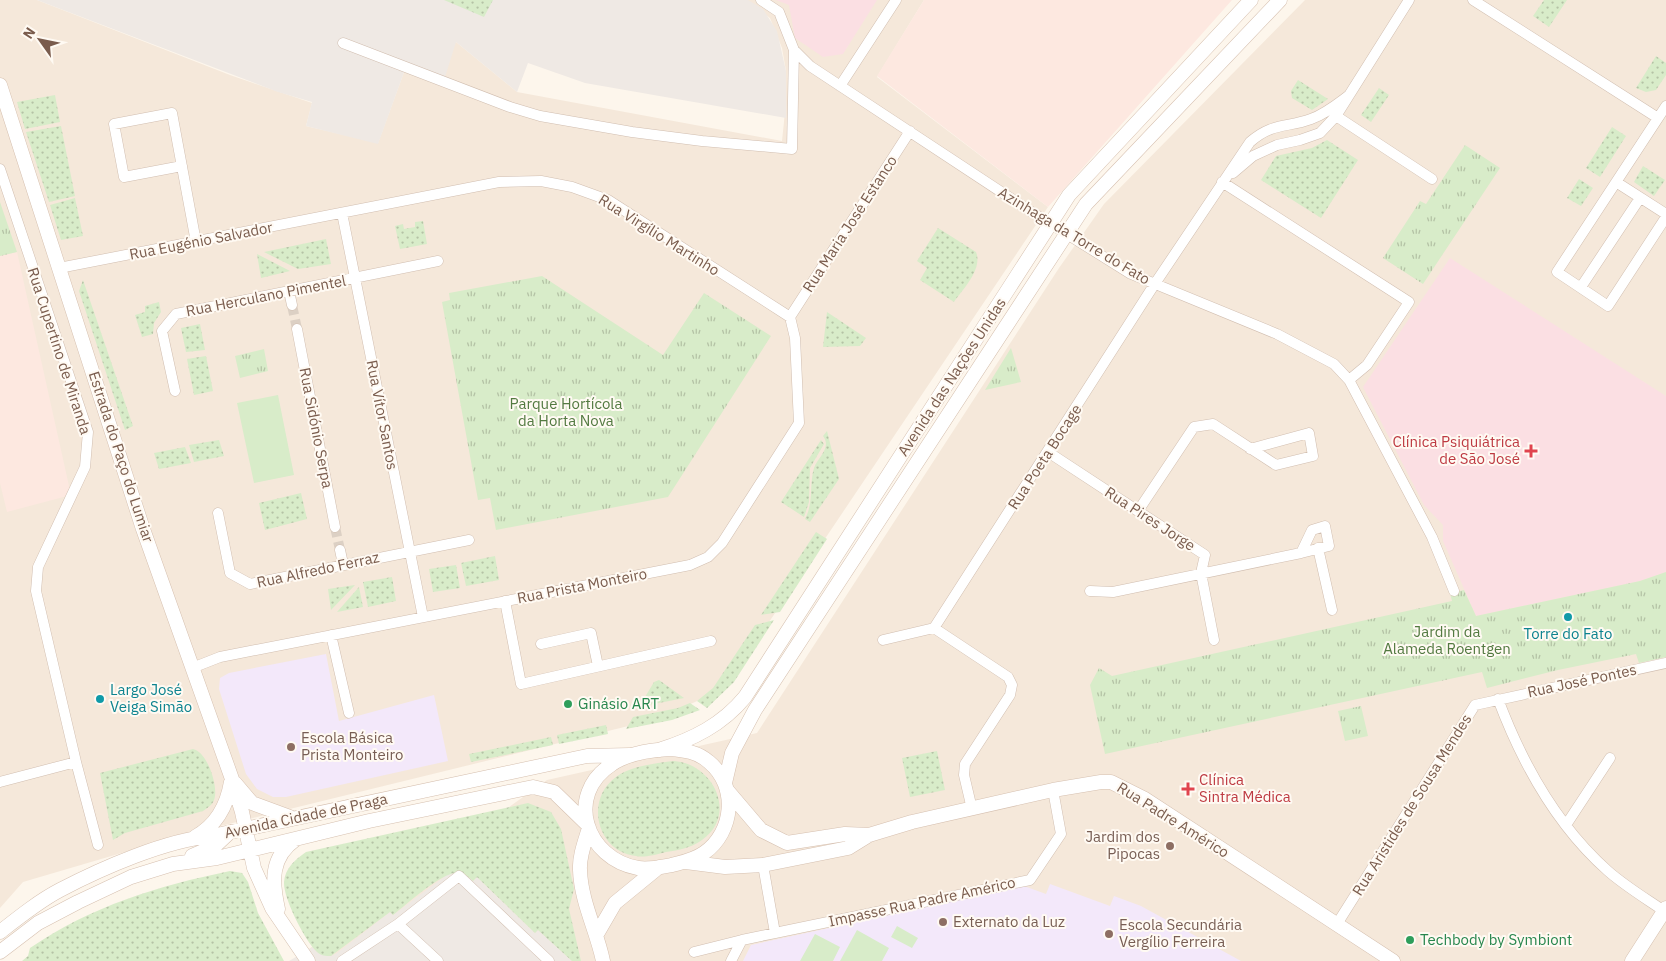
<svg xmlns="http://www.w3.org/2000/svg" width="1666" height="961" viewBox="0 0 1666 961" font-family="'IBM Plex Sans',sans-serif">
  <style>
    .residential { fill: #f5e8da }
    .commercial { fill: #fde8e0 }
    .industrial { fill: #efe9e4 }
    .education { fill: #f3e8fa }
    .medical { fill: #fbdfe3 }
    .grass { fill: url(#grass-dots) }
    .park { fill: url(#park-tufts) }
    .pitch { fill: #d8ecc9 }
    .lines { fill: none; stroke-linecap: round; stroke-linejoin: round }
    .street-tunnel { stroke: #dcd0c4; stroke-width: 10; stroke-dasharray: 10 5; stroke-linecap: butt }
    .street-casing { stroke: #d1beb0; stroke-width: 11 }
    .secondary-casing { stroke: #d6c0b0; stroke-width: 15 }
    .street { stroke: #fff; stroke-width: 10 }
    .secondary { stroke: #fff; stroke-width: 14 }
    .health-dot { fill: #e0444e; stroke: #fffaf3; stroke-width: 2 }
    .culture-dot { fill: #0f9aa8; stroke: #fffaf3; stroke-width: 2 }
    .leisure-dot { fill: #2e9e5b; stroke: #fffaf3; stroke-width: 2 }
    .education-dot { fill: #8d6e63; stroke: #fffaf3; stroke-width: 2 }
    .labels { text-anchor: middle; stroke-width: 4; stroke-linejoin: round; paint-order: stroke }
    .street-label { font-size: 15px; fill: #7a5c4d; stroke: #fffaf3 }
    .park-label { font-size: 15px; fill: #537a41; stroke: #fffaf3 }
    .health-label { font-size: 15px; fill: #be3a42; stroke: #fffaf3; text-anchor: end }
    .culture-label { font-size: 15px; fill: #0d838f; stroke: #fffaf3 }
    .leisure-label { font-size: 15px; fill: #27864d; stroke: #fffaf3; text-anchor: start }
    .education-label { font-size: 15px; fill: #785e54; stroke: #fffaf3; text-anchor: start }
  </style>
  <defs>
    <pattern id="grass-dots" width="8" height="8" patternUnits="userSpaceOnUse" patternTransform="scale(1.25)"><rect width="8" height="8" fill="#d8ecc9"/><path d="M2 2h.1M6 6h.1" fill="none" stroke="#b4c2a5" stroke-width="1.8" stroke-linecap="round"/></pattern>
    <pattern id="park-tufts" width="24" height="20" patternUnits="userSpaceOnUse" patternTransform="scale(1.25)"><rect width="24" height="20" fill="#d8ecc9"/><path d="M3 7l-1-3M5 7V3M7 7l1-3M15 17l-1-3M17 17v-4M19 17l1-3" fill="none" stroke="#b4c2a5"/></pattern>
  </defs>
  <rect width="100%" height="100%" fill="#fdf6ec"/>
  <path class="residential" d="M0,0H37L230,75L312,103L306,126L378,143L407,64L456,42L517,92L782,141L786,102V71L782,48L770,18L747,0H924L877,77L1048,207L724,689L657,719L176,837L23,882L0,908Z
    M1305,0H1666V961H292L547,780L757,733L1059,268L1104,204Z"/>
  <path class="commercial" d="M924,0H1232L1048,207L877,76Z
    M17,252L71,495L7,512L0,483V256Z"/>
  <path class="industrial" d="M37,0H748L763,9L777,31L786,71V118L585,83L528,63L517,92L456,42L445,77L407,64L378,144L306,126L312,102L278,92Z
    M455,873L466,875L473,881L477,877L535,933L538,930L572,961H289L313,947L317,952L331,956L337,953L390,912L393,915L448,874Z"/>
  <path class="education" d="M326,654L339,721L434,695L448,761L286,797H273L257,789L246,774L219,689L220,678L229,673Z
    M1050,884L1110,906L1114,896L1141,906L1241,961H743L751,945L1024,886L1046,894Z"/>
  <path class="medical" d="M776,0H877L843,54L823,57L795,38L789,5Z
    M1450,258L1666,396V572L1640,581L1476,616L1443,541V525L1424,505L1363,387Z"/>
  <path class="grass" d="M444,0H493L484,17Z
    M1544,0H1567L1549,27L1533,16Z
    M1656,56L1666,63V75L1656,90L1646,92L1636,88Z
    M1298,80L1328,99L1312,110L1292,98L1291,91Z
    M1379,88L1389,95L1371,122L1361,115Z
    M55,95L60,122L25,129L17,102Z
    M61,126L75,196L49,202L26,132Z
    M1612,127L1626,136L1600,177L1586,168Z
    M1327,140L1358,160L1321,218L1261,180L1276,156L1312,148Z
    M1643,166L1665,180L1654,196L1634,182Z
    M1579,179L1593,188L1581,206L1567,198Z
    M75,198L83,236L61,240L50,205Z
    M423,221L427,244L400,249L395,226L403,224L404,229L415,227V222Z
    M938,228L976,252C983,269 963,289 954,302L920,280L927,268L917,261Z
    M326,239L331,264L298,269L264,252Z
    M257,254L290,271L261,278Z
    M83,280L133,426L125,430L79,291Z
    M159,302L161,312L154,323L153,334L142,337L135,315L145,312V306Z
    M827,312L866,338L860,346L823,347Z
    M200,324L205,350L186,352L181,328Z
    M206,356L213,391L194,395L187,359Z
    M827,431L839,479L810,522L805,519C814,502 809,485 814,468C818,457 832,448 823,436Z
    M219,440L224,456L194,462L189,445Z
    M821,440L824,444L810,468L809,502L804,517L781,502Z
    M185,447L191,463L159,469L154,453Z
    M301,493L307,519L265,530L259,503Z
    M816,532L827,539L780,612L761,615Z
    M495,556L499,580L466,586L461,563Z
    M456,565L460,588L433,592L429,569Z
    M392,577L396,601L368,607L363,582Z
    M355,585L331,610L328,589Z
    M359,587L363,607L337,612Z
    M774,620L734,682L707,708L697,701L713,688L755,625Z
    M659,680L684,698L639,707L654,682Z
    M690,703L700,710L672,720L626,729L633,717L678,708Z
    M606,725L608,734L559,744L557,735Z
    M551,737L553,745L471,762L469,754Z
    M193,749C207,752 217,783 215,796C214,804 209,807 203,811L125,833L113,840L100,773Z
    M937,751L945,790L910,797L902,758Z
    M674,761C714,764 738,815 702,840C691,848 679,850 666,852C657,854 646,858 636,856C597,852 584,800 616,777C630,766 657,763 674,761Z
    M528,803L551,812L561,829L574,889L569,909L581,961H572L538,930L535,933L477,877L473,881C468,877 463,872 456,873C441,873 406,905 393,915L390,912L331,956C326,956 321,956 317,952C305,941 283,898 284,882C285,868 295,860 306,852Z
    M230,871L242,873L248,882L258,913L284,961H22L28,956L30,948C92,906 157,886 230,871Z"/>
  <path class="park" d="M1465,145L1500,168L1423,284L1383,258L1420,201L1426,204Z
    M0,202L17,252L0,256Z
    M542,276L663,355L704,293L771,336L668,497L496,530L490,498L478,500L442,302L450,300L449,293Z
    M1011,348L1021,382L985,390Z
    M264,349L268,371L240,378L235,356Z
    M1666,572V657L1639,663L1636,654L1558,670L1487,688L1482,672L1105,754L1090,685L1099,668L1112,676L1452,601L1450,593L1464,590L1476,616L1640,581Z
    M1361,706L1368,736L1345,741L1338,711Z"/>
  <path class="pitch" d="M278,395L294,475L254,483L237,403Z
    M897,926L918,938L912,948L891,937Z
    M857,930L889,948L882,961H840Z
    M815,934L840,947L833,961H800Z"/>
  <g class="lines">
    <path class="street-tunnel" d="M292,305L297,329
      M335,527L340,550"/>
    <g class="street-casing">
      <path id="street" d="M761,0L779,12L794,50L810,66L1030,211L1131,274L1277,334L1334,364L1349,380L1432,537L1454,591
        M1473,0L1658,118
        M343,43L510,107L540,116L632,132L702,141L792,149L794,50
        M840,86L896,0
        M1666,106L1557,272L1608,306L1666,217
        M1336,116L1432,179
        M182,166L124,177L114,124L172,113L196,242
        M0,169L88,432L85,467L38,567L36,591L76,762L0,782
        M1233,173L1253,156L1277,145L1300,140L1320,133L1336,116L1409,0
        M1222,182L1409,302L1367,365L1349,380
        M1616,182L1666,214
        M342,213L423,617
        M59,268L499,182L541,181L572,187L608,200L790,317
        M1581,287L1640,198
        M289,291L292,305
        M790,317L910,131
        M297,329L335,527
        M175,391L162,331L176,314L438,261
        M1048,452L1205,555L1201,573L1214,640
        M1138,511L1194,427L1213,424L1276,465L1313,456L1309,433L1250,449
        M218,513L230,573L250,584L469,540
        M1325,526L1329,546L1301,553L1312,530Z
        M1318,548L1332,610
        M340,550L343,564
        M1090,591L1113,592L1301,553
        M505,601L521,684L711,641
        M934,628L1008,677L1012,685L1010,695L965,764L964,775L972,809
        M331,635L349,713
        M883,640L934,628L1154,285L1250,142C1273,122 1287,128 1311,119C1325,114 1336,105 1348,96
        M541,644L591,633L598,666
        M192,668L220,657L690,565L708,557L722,543L799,423L795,338L790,317
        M1498,699C1522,763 1556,825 1608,871C1625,886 1645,898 1664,911
        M76,762L98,845
        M1566,825L1610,758
        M398,924L438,961
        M1337,924L1475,705L1666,663
        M775,933L1030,880L1061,834L1053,790
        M694,952L742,940
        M342,961L398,924L459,876L549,961
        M731,961L742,940L775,933L763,865"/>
    </g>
    <g class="secondary-casing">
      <path id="secondary" d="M0,85L143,529L232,779L242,812L254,868L272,908L308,961
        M670,749C684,750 698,752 709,762C738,786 734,832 704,853C694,860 683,862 672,865C661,867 649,870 638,868C586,859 564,795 612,764C628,753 651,750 670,749Z
        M659,750C693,739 722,725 745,697L1069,195L1251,0
        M235,783L252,803L290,817
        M725,783L732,753L755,710L1086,204L1280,0
        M727,790L761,830L787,843L845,834L869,835
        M589,828C585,841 579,857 580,870C581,902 597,931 603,961
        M195,837C217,825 227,806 231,782
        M192,856L215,846L230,832
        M686,862L725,867L763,865L848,848L869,835L912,822L1053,790L1101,782H1111L1145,799L1393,961
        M278,909C272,882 270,857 296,839
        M0,932C19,917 39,901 60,890C102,868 166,840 212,836L587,756L630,755
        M597,934L615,903L659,867
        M0,952L38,923L78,902L131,877L173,864L217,858L369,821L533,787L554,792L588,825
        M1632,961L1666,908"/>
    </g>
    <use href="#street" class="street"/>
    <use href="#secondary" class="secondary"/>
  </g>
  <g class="health-dot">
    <path d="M1528.5 443.5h5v5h5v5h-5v5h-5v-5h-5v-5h5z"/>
    <path d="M1185.5 781.5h5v5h5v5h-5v5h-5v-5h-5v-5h5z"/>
  </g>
  <g class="culture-dot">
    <circle cx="1568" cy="617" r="5"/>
    <circle cx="100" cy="699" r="5"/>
  </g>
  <g class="leisure-dot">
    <circle cx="568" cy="704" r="5"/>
    <circle cx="1410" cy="940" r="5"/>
  </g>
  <g class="education-dot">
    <circle cx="291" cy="747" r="5"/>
    <circle cx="1170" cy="846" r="5"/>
    <circle cx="943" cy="922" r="5"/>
    <circle cx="1109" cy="934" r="5"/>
  </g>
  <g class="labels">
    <g class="street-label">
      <text transform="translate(850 224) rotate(-57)" y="5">Rua Maria José Estanco</text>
      <text transform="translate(659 235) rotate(32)" y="5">Rua Virgílio Martinho</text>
      <text transform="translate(1074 236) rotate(31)" y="5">Azinhaga da Torre do Fato</text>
      <text transform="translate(201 241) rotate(-11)" y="5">Rua Eugénio Salvador</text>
      <text transform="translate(266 296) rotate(-11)" y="5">Rua Herculano Pimentel</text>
      <text transform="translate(59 351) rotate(72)" y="5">Rua Cupertino de Miranda</text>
      <text transform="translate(952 377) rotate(-57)" y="5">Avenida das Nações Unidas</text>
      <text transform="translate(382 415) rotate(79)" y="5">Rua Vítor Santos</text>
      <text transform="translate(316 428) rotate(79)" y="5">Rua Sidónio Serpa</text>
      <text transform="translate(121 457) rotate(72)" y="5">Estrada do Paço do Lumiar</text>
      <text transform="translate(1045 457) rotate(-57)" y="5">Rua Poeta Bocage</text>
      <text transform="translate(1150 519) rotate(33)" y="5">Rua Pires Jorge</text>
      <text transform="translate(318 570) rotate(-12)" y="5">Rua Alfredo Ferraz</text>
      <text transform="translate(582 586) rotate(-11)" y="5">Rua Prista Monteiro</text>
      <text transform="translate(1582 681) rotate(-12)" y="5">Rua José Pontes</text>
      <text transform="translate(1412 805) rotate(-58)" y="5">Rua Aristides de Sousa Mendes</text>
      <text transform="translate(306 816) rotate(-12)" y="5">Avenida Cidade de Praga</text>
      <text transform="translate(1173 820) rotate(32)" y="5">Rua Padre Américo</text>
      <text transform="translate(922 902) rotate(-12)" y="5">Impasse Rua Padre Américo</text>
    </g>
    <g class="park-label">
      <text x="566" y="409">Parque Hortícola<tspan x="566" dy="17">da Horta Nova</tspan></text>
      <text x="1447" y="637">Jardim da<tspan x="1447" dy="17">Alameda Roentgen</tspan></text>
    </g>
    <g class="health-label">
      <text x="1520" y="447">Clínica Psiquiátrica<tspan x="1520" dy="17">de São José</tspan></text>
      <text x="1199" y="785" text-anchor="start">Clínica<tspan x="1199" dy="17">Sintra Médica</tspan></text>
    </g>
    <g class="culture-label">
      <text x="1568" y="639">Torre do Fato</text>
      <text x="110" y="695" text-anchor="start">Largo José<tspan x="110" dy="17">Veiga Simão</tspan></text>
    </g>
    <g class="leisure-label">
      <text x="578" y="709">Ginásio ART</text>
      <text x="1420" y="945">Techbody by Symbiont</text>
    </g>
    <g class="education-label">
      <text x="301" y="743">Escola Básica<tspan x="301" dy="17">Prista Monteiro</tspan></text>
      <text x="1160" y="842" text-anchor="end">Jardim dos<tspan x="1160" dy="17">Pipocas</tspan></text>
      <text x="953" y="927">Externato da Luz</text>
      <text x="1119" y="930">Escola Secundária<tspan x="1119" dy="17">Vergílio Ferreira</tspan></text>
    </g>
  </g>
  <g transform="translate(40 40) rotate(303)" stroke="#fffaf3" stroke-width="4" paint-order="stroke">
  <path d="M0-4L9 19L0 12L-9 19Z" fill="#7a5c4d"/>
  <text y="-8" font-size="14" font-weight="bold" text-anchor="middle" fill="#7a5c4d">N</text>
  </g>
</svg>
